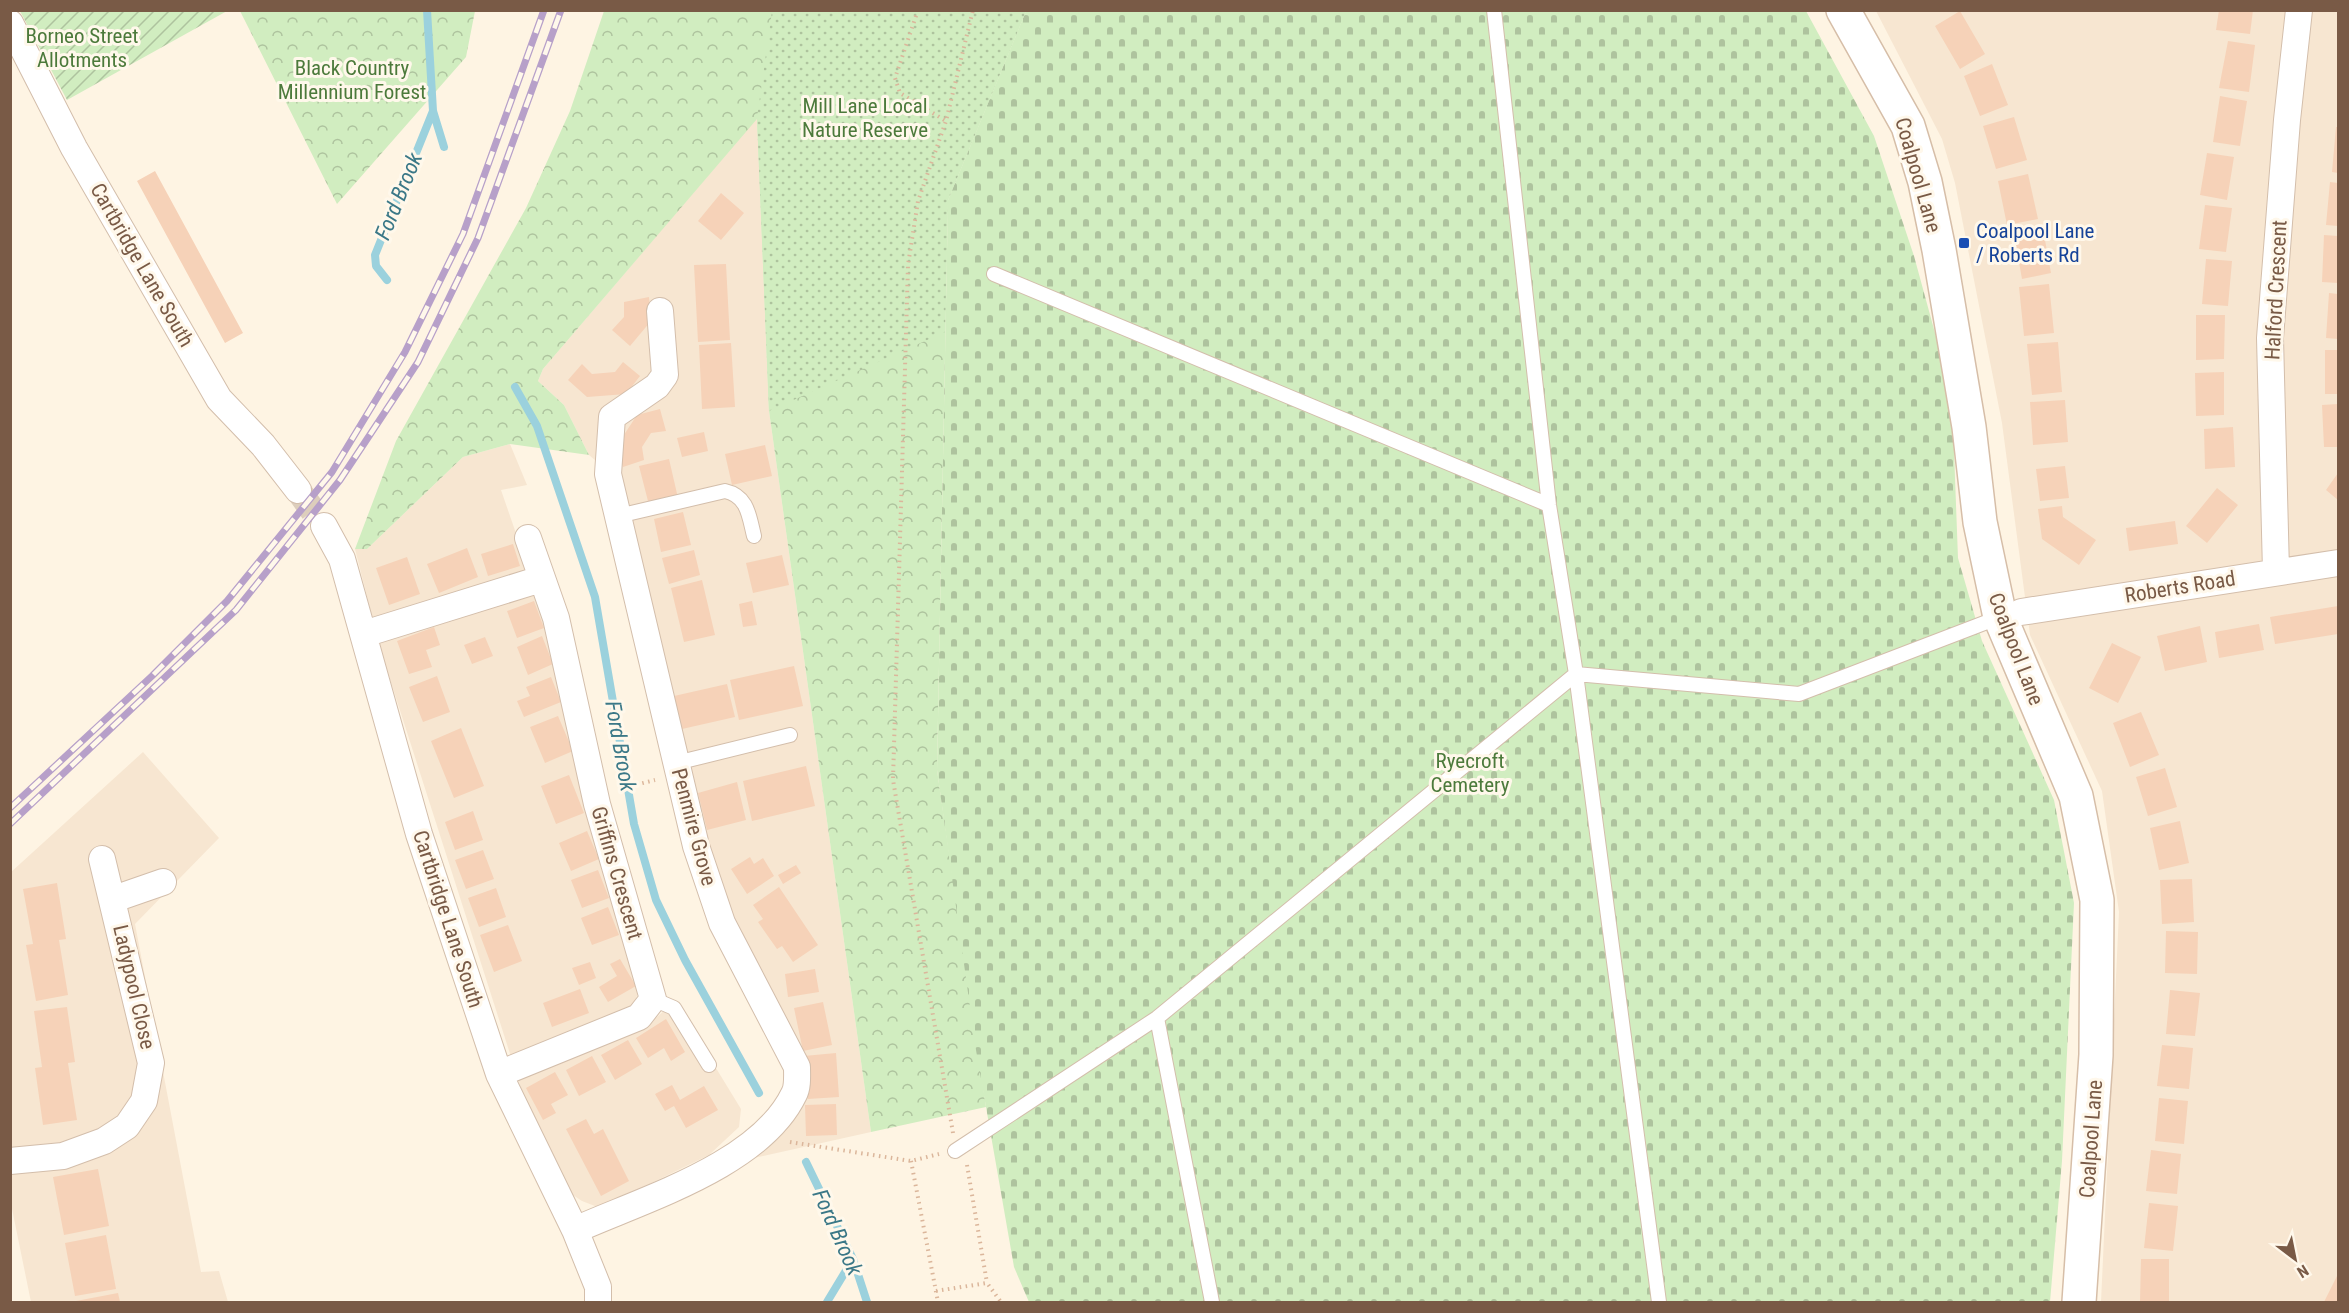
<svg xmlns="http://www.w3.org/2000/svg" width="2349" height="1313" viewBox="0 0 2349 1313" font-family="'Roboto Condensed',sans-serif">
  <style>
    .residential { fill: #f7e6d1 }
    .forest { fill: url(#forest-crowns) }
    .cemetery { fill: url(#cemetery-stones) }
    .park { fill: url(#park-dots) }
    .garden { fill: url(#garden-furrows) }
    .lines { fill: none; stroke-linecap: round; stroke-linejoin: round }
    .stream { stroke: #9bd1dd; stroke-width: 8 }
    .building { fill: #f6d2b8 }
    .street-tunnel { stroke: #ddcebc; stroke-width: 26; stroke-dasharray: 26 13; stroke-linecap: butt }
    .lane-casing { stroke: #d3beab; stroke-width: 16 }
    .street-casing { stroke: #d3beab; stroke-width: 28 }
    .secondary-casing { stroke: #d6bea8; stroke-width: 36 }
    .path { stroke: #dbb69b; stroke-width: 4; stroke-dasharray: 1.5 4.5; stroke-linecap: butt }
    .lane { stroke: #fff; stroke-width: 14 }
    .street { stroke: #fff; stroke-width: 26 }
    .secondary { stroke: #fff; stroke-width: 33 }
    .rail-casing { stroke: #b7a0c9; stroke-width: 7 }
    .rail { stroke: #fff8eb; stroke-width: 4.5; stroke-dasharray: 14; stroke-linecap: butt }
    .transit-dot { fill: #1a4fb4; stroke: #fff8eb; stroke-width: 2 }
    .labels { text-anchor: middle; stroke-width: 6; stroke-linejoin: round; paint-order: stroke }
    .park-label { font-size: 21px; fill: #4c7a3b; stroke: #fff8eb }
    .street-label { font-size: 21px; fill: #795a46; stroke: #fff8eb }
    .transit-label { font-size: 21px; fill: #164399; stroke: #fff8eb; text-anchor: start }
    .water-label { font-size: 22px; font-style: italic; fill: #3b7887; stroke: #fff8eb }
  </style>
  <defs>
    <pattern id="forest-crowns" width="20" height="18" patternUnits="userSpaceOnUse" patternTransform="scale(1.5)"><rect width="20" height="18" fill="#d1edc0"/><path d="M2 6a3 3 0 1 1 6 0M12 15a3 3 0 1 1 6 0" fill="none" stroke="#aec39e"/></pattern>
    <pattern id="cemetery-stones" width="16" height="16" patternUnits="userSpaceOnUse" patternTransform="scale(1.5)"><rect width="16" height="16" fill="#d1edc0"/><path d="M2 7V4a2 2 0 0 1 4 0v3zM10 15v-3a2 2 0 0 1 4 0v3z" fill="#aec39e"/></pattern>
    <pattern id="park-dots" width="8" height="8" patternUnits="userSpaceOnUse" patternTransform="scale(1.5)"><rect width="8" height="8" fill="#d1edc0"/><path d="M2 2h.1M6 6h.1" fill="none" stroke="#aec39e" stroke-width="1.8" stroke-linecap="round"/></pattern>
    <pattern id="garden-furrows" width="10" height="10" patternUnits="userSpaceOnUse" patternTransform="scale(1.5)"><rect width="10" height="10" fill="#d1edc0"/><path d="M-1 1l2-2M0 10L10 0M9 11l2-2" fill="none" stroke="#aec39e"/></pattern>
  </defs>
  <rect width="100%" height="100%" fill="#fef4e3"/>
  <path class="residential" d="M1876,11H2338V1302H2101L2119,912L2102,791L2030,635L2002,423L1955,183L1942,139Z
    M757,118L769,411L871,1132L754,1158L758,1148L802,1078L722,898L621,482L589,455L564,405L538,381L543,369Z
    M510,444L527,485L501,490L548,626L639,987L635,1004L643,1025L657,1017L675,1001L741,1109L739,1127L709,1155L600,1208L582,1201L567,1191L521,1088L380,648L355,549H367L463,457Z
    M143,752L219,838L135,924L201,1272L219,1271L228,1302H31L10,1199V873Z"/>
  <path class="forest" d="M240,11H475L466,57L337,204Z
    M604,11H1026L948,200L937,770L986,1107L871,1132L769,411L757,119L543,369L538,381L564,405L589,455L510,444L463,457L367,549H355L396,441L526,208L570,111Z"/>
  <path class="cemetery" d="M1026,11H1806L1874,136L1914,256L1941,355L1953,424L1958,558L1982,641L2054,800L2074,903L2062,1161L2050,1302H1029L1014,1267L976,1050L937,770L948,200Z"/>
  <path class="park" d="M772,11H1026L948,200L945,332L769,411L757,118Z"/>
  <path class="garden" d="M20,11H227L67,100Z"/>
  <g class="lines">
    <path class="stream" d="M427,10L433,111L444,147
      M387,280L376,266L375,255L433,111
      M515,387L537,426L595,597L634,824L656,900L685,960L759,1093
      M806,1162L853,1259L867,1302
      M827,1302L853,1259"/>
  </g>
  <path class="building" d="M2219,10H2253L2250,34L2216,30Z
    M1960,11L1985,54L1960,69L1935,26Z
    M2228,41L2255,45L2249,92L2219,88Z
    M1992,64L2008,105L1980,116L1964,76Z
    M2220,96L2247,101L2240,146L2213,142Z
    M2014,117L2027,160L1996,169L1983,126Z
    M2336,127H2338V173L2332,172Z
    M2207,153L2234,157L2227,200L2200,195Z
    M155,171L243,333L225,343L137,181Z
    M2028,174L2038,219L2007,225L1998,181Z
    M2330,182L2338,183V226L2326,225Z
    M721,193L744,213L721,240L698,221Z
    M2205,205L2232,208L2226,252L2199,249Z
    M2043,229L2051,273L2022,279L2014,234Z
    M2324,235L2338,236V283L2322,282Z
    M2206,259L2232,261L2228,306L2202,304Z
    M726,264L730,340L698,342L694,265Z
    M2049,284L2054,333L2024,336L2019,287Z
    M2329,293L2338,294V339L2326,338Z
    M649,297L651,321L630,346L612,330L624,317V302Z
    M2196,315H2225L2224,359L2196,360Z
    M2058,342L2062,392L2032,395L2027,344Z
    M731,343L735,407L702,409L699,345Z
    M2325,350H2338V394H2325Z
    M623,362L640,376L626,394L587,397L568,380L582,364L592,374L615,372Z
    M2224,372V415L2196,416L2195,373Z
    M2065,400L2068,442L2033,445L2030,402Z
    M2338,404V447H2324L2322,405Z
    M660,409L666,431L651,433L642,447L644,460L623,467L616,447L637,415Z
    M2233,427L2235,467L2205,469L2204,429Z
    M704,432L708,451L682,457L677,438Z
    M765,445L772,476L732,485L725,454Z
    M669,459L678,498L649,505L639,466Z
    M2065,466L2069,498L2040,501L2036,469Z
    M2338,473V500L2326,490Z
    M2217,488L2238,505L2207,543L2186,526Z
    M2062,506L2063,517L2096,540L2079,565L2042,539L2038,509Z
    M683,512L691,545L661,552L654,519Z
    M2175,521L2178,544L2129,551L2126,528Z
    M513,544L520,566L488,576L481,554Z
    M467,548L478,577L439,593L427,564Z
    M694,550L700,575L669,584L662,558Z
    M782,555L789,585L753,593L746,563Z
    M407,557L420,594L389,605L376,568Z
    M702,580L715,635L684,642L671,588Z
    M534,601L544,628L517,638L507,611Z
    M752,601L757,625L743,627L739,604Z
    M2338,606V634L2275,644L2270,617Z
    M2259,624L2264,650L2219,658L2215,632Z
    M2200,626L2207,662L2165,671L2157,636Z
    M434,627L440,645L426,650L432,667L409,674L397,641Z
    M542,636L553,664L528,675L517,647Z
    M485,637L493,656L472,664L464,645Z
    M2112,643L2141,657L2118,703L2089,688Z
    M794,666L803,706L739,720L730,680Z
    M437,676L450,712L423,722L409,687Z
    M551,677L561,702L524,717L517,701L530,696L526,687Z
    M727,684L735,717L682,729L674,696Z
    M2141,712L2159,755L2130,767L2113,723Z
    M558,716L573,751L545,763L530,727Z
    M461,728L484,786L454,798L431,741Z
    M806,766L815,806L752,821L743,781Z
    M2165,768L2177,807L2148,816L2136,777Z
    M569,775L584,813L556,824L541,786Z
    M737,782L746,820L707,830L698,793Z
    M473,811L483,840L455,850L445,822Z
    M2180,821L2189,863L2159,870L2150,828Z
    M587,831L599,859L571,871L559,843Z
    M483,850L494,879L466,889L455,860Z
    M750,857L754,864L763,858L774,876L747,894L731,869Z
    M796,865L801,873L783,884L778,875Z
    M598,870L609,898L582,908L571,880Z
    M2192,879L2194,922L2162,924L2160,880Z
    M57,883L66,939L59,940L68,995L36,1001L26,945L33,944L23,889Z
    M779,887L818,945L793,962L782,946L777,949L758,922L763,919L753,905Z
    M496,888L506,917L479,927L468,898Z
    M608,907L619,935L592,945L581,918Z
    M508,925L522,961L494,972L480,935Z
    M2166,931L2198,932L2197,974L2165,973Z
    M620,959L636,986L608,1002L599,987L617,976L610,964Z
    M590,962L596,978L579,985L572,968Z
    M815,969L819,992L788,997L785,974Z
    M580,989L589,1013L552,1027L543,1003Z
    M2170,990L2200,993L2195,1036L2166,1034Z
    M823,1002L832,1045L803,1051L794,1008Z
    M67,1007L75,1062L68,1063L77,1120L43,1125L35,1068L42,1067L34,1011Z
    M666,1019L685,1052L671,1061L664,1048L648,1058L636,1038Z
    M628,1040L642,1064L615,1080L601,1055Z
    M2162,1045L2193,1048L2189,1089L2157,1086Z
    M836,1053L839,1097L808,1099L804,1056Z
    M592,1056L606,1082L579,1096L566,1070Z
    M555,1072L568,1095L551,1104L556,1113L543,1120L526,1088Z
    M672,1085L680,1100L704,1086L718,1110L686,1128L674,1106L665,1111L655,1094Z
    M2159,1098L2188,1101L2184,1144L2155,1141Z
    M836,1104L837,1135L806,1136L805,1105Z
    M586,1119L594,1134L603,1129L629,1181L601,1196L566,1129Z
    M2151,1150L2181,1154L2177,1194L2146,1191Z
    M98,1169L109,1226L64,1235L53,1177Z
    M2149,1203L2178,1206L2173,1251L2144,1248Z
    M106,1235L116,1289L75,1296L65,1243Z
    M2141,1259H2169V1302H2140Z
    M2338,1274V1302H2324Z
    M118,1293L120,1302H76V1301Z"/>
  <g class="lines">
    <path class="street-tunnel" d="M298,490L324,526"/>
    <g class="lane-casing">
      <path id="lane" d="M1494,10L1549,505L1576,674L1659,1302
        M994,274L1549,505
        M618,516L725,491C748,496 749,516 754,536
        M676,763L790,735
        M653,999L674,1008L709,1065
        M1157,1018L1212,1302
        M955,1151L1157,1018L1576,674L1799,694L2000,617"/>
    </g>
    <g class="street-casing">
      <path id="street" d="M10,23L74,148L219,399L263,445L298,490
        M324,526L342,559L419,834L499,1074L575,1230L598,1287V1302
        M2276,571L2270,338L2287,120L2299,10
        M2021,612L2338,563
        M364,634L541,579
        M114,899L163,882
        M499,1074L639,1017L653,999L597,804L556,618L528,538
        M10,1161L63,1156L104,1141L127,1126L144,1101L151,1063L102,859
        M575,1230C644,1199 760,1165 794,1094C798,1087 797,1075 797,1067L722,923L696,846L608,474L612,417L657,386L665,375L660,311"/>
    </g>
    <g class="secondary-casing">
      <path id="secondary" d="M1843,10L1908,126L1925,182L1939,250L1969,427L1980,522L2000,617L2076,796L2097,900L2096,1055L2079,1302"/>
    </g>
    <path class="path" d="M918,10L895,78L900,93L946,121
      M619,789L655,780
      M953,1133L893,780L908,265L918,201L946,121L973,10
      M790,1142L911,1161L939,1154
      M911,1161L938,1302
      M967,1165L987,1283
      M936,1291L987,1283L1001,1302"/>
    <use href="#lane" class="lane"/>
    <use href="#street" class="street"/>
    <use href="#secondary" class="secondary"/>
    <g class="rail-casing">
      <path id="rail" d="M10,808L152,676L227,601L332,472L405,352L463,234L544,10
        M10,824L236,610L340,480L418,362L478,238L561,10"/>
    </g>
    <use href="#rail" class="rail"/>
  </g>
  <rect class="transit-dot" x="1958" y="237" width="12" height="12" rx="3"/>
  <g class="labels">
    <g class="park-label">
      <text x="82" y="43">Borneo Street<tspan x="82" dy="24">Allotments</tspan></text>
      <text x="352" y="75">Black Country<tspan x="352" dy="24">Millennium Forest</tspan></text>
      <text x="865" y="113">Mill Lane Local<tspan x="865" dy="24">Nature Reserve</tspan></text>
      <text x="1470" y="768">Ryecroft<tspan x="1470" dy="24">Cemetery</tspan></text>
    </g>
    <g class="street-label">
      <text transform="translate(1918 175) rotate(74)" y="7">Coalpool Lane</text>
      <text transform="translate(142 265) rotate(60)" y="7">Cartbridge Lane South</text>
      <text transform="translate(2276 290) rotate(-87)" y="7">Halford Crescent</text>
      <text transform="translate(2180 587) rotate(-9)" y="7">Roberts Road</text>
      <text transform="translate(2016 649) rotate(69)" y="7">Coalpool Lane</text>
      <text transform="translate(694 827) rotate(75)" y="7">Penmire Grove</text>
      <text transform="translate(617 873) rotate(74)" y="7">Griffins Crescent</text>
      <text transform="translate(448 919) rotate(72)" y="7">Cartbridge Lane South</text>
      <text transform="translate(134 987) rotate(77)" y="7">Ladypool Close</text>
      <text transform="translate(2091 1139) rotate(-86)" y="7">Coalpool Lane</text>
    </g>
    <g class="transit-label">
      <text x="1976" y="238">Coalpool Lane<tspan x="1976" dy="24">/ Roberts Rd</tspan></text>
    </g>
    <g class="water-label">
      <text transform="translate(398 196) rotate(-68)" y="8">Ford Brook</text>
      <text transform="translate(621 746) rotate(80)" y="8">Ford Brook</text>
      <text transform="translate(838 1232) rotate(66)" y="8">Ford Brook</text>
    </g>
  </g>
  <rect width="2349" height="1313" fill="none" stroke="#795a46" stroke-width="24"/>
  <g transform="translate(2295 1259) rotate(148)" stroke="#fff8eb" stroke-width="4.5" paint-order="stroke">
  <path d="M0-4.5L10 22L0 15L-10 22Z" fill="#795a46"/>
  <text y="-9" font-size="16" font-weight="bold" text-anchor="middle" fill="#795a46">N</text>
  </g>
</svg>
